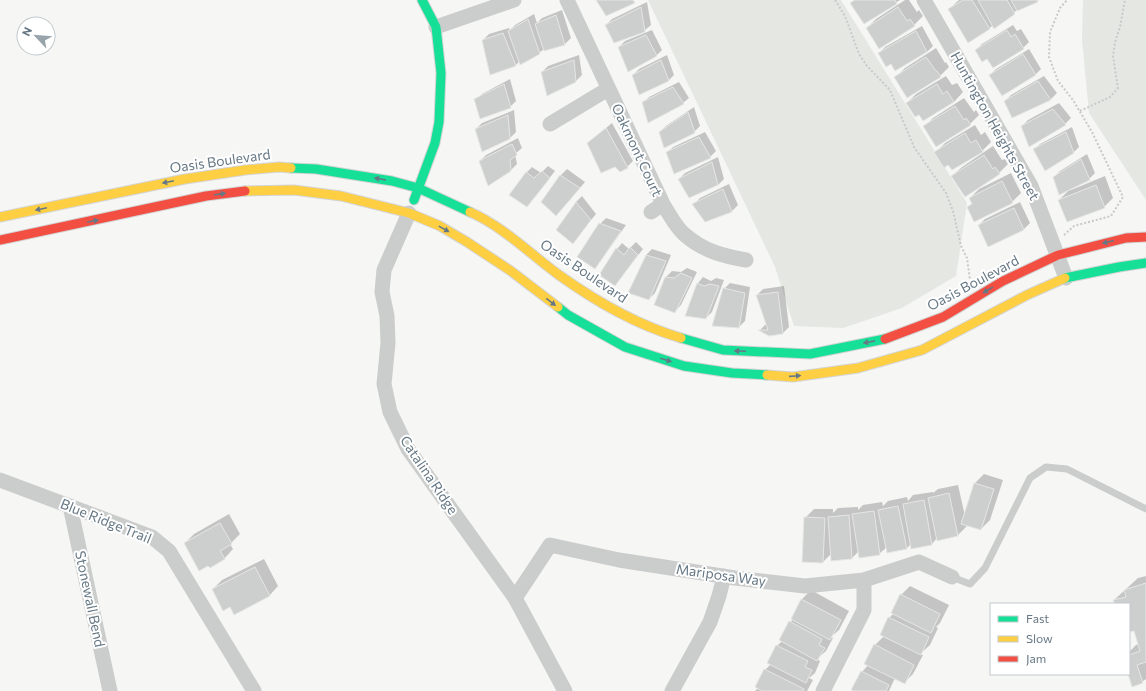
<svg xmlns="http://www.w3.org/2000/svg" width="1146" height="691" viewBox="0 0 1146 691" font-family="Commissioner,sans-serif">
  <style>
    .green { fill: #e5e8e2 }
    .shadow { fill: #0003 }
    .building { fill: #cdcfcf; stroke: #e6e6e5 }
    .lines { fill: none; stroke-linecap: round; stroke-linejoin: round }
    .fast-casing { stroke: #d3d4d5; stroke-width: 11 }
    .slow-casing { stroke: #d3d4d5; stroke-width: 11 }
    .jam-casing { stroke: #d3d4d5; stroke-width: 11 }
    .path { stroke: #c7c9ca; stroke-width: 2; stroke-dasharray: 2 2; stroke-linecap: butt }
    .lane { stroke: #cbcccc; stroke-width: 7 }
    .street { stroke: #cbcccc; stroke-width: 15 }
    .fast { stroke: #16e098; stroke-width: 9 }
    .slow { stroke: #ffcf43; stroke-width: 9 }
    .jam { stroke: #f24e42; stroke-width: 9 }
    .oneway { fill: #667885 }
    .labels { text-anchor: middle; stroke-width: 4; stroke-linejoin: round; paint-order: stroke }
    .street-label { font-size: 14px; fill: #667885; stroke: #fff }
  </style>
  <rect width="100%" height="100%" fill="#f6f6f5"/>
  <path class="green" d="M648,0H841L967,203L956,276L902,308L843,328L794,326L775,267Z
    M1083,0H1146V200L1089,113L1082,40Z"/>
  <path class="shadow" d="M854,0H900L864,23L852,3Z
    M905,0H909L917,12L919,10L923,16L914,25L867,28L876,19Z
    M959,0H1039L1017,10L994,28L993,25L989,29L949,9Z
    M647,2L651,25L644,31L606,25L612,19Z
    M562,10L571,38L565,44L544,50V49L539,53L520,61L516,65L491,74L483,40L489,34L509,28L510,30L515,25L534,14L537,23L542,18Z
    M1013,25L1017,31L1021,29L1029,42L1023,48L988,57L976,50L982,44Z
    M922,26L933,46L927,52L892,63L879,53L885,47Z
    M652,30L662,50L656,56L619,47L625,41Z
    M936,48L945,63L946,62L949,67L940,76L896,77L905,68Z
    M1029,49L1041,69L1035,75H990L996,69Z
    M579,55L582,75L576,81L542,72L548,66Z
    M667,55L674,75L668,81L633,75L639,69Z
    M946,76L952,85L957,83L963,92L954,102L919,113L907,103L916,94Z
    M1044,76L1057,93L1051,99L1012,117L1005,101L1011,95Z
    M510,79L516,101L510,107L476,100L482,94Z
    M679,82L689,98L683,103H643L649,97Z
    M964,98L974,112L976,110L979,115L970,124L924,127L933,118Z
    M1059,103L1071,118L1065,124L1030,145L1022,126L1028,120Z
    M694,107L700,126L694,132H660L666,126Z
    M514,110L516,132L510,138L476,129L482,123Z
    M612,123L633,161L627,167L615,166L594,138Z
    M975,125L981,135L985,132L991,142L982,151L949,164L936,152L945,143Z
    M1072,127L1079,147L1073,153L1034,150L1040,144Z
    M705,132L716,151L710,157L667,153L673,147Z
    M518,138L522,148L515,154L517,164L511,170L480,161L486,155Z
    M993,146L1002,160L1005,159L1008,164L999,173L952,176L962,167Z
    M1087,154L1095,173L1089,179L1070,188L1071,190L1105,176L1113,198L1104,207L1059,200L1070,189L1054,177L1060,171Z
    M718,157L724,179L718,185L679,179L685,173Z
    M548,166L555,171L533,199L526,173L532,167L541,173Z
    M567,169L585,182L562,209L543,202L561,175Z
    M1011,173L1021,193L1012,202L968,207L972,203L970,198L979,189Z
    M729,184L738,205L732,211L705,221L694,204L700,198Z
    M582,196L596,214L573,242L557,230L576,202Z
    M1020,202L1030,223L1024,229L989,246L979,225L985,219Z
    M606,218L626,225L600,262L595,268L600,224Z
    M636,242L643,249L615,285L617,249L622,243L629,249Z
    M652,249L671,255L655,293L649,299L646,255Z
    M687,268L697,272L681,305L674,312L666,277L672,271L681,272Z
    M703,277L711,281L716,278L724,280L712,312L706,318L698,283Z
    M730,283L750,287L745,321L739,327L724,289Z
    M784,286L789,327L783,333L769,335L760,330L765,325L767,324L757,295L763,289Z
    M984,474L1003,480L990,520L981,529L967,525V526L958,535L937,538L932,544H911L907,548L887,547L879,554L859,551L852,558L832,553L823,562L805,518L814,509H833V513L838,508L858,507V510L863,505L882,502L883,506L888,501L907,497L908,501L913,495L933,492V493L938,489L958,485L965,516L975,483Z
    M229,514L240,534L230,544L233,549L224,559L185,543L194,534Z
    M264,559L278,586L269,596L231,606L213,589L222,580Z
    M1146,576V679L1142,682L1129,674V652L1136,645L1139,644L1135,630L1129,631V604H1116L1114,600L1138,578Z
    M910,586L949,605L940,623L936,627L938,628L930,645L920,654L923,655L913,674L904,683L895,678L889,691H854L862,672L868,665L875,645L884,636L889,618L894,613L901,595Z
    M811,590L849,611L839,630L831,637L833,638L826,651L817,659L820,661L815,673L809,678L813,680L807,691H755L758,688L765,670L771,664L768,663L777,646L782,641L802,599Z"/>
  <path class="building" d="M596,0H633L635,3L606,16Z
    M855,0H895L897,4L864,24L850,3Z
    M963,0H972L990,29L968,43L948,9Z
    M978,0H1007L1015,14L994,29Z
    M1011,0H1037L1038,2L1017,11Z
    M641,7L645,32L614,43L605,25Z
    M898,7L907,21L910,19L915,26L879,49L866,28Z
    M556,15L565,45L544,51L535,24Z
    M528,19L540,54L520,65L508,31Z
    M1007,30L1011,37L1015,34L1024,49L993,68L987,59L982,62L975,50Z
    M916,31L927,52L895,71L891,64L886,67L878,53Z
    M503,33L516,66L490,75L482,40Z
    M646,35L657,56L628,72L618,47Z
    M1023,54L1036,75L1002,96L989,75Z
    M926,57L936,71H937L941,77L907,98L894,77Z
    M574,60L576,82L547,96L541,72Z
    M661,60L669,81L639,95L632,75Z
    M1038,81L1051,100L1012,118L1004,101Z
    M504,84L511,108L480,119L474,99Z
    M937,84L943,94L947,91L954,102L923,121L919,115L915,117L906,103Z
    M673,87L684,104L648,123L642,102Z
    M955,106L964,120L966,118L971,125L936,147L923,126Z
    M1053,109L1066,125L1029,147L1021,126Z
    M688,112L695,133L664,148L659,132Z
    M508,115L510,139L482,152L475,129Z
    M606,128L628,168L620,172L615,167L601,173L587,143Z
    M1066,132L1074,153L1045,171L1033,149Z
    M965,133L971,143L976,140L983,152L952,170L948,165L944,168L934,152Z
    M699,137L711,158L674,174L666,152Z
    M512,144L517,155L510,160L511,171L488,186L479,161Z
    M984,155L993,169L995,167L1000,174L965,197L951,176Z
    M1081,159L1090,180L1059,195L1053,177Z
    M712,162L718,185L689,198L678,179Z
    M542,171L550,178L527,207L509,195L526,172L534,178Z
    M560,175L580,188L556,216L541,202Z
    M1002,181L1013,203L974,222L967,207L972,204L969,198Z
    M1096,185L1105,208L1067,222L1058,200Z
    M723,189L732,212L705,222L692,204Z
    M576,202L591,220L573,244L556,230Z
    M1014,208L1024,230L988,247L978,225Z
    M599,223L621,231L595,269L577,257Z
    M630,247L638,255L615,286L599,275L616,248L624,255Z
    M646,255L666,261L649,300L628,293Z
    M681,273L692,278L675,313L654,305L665,277L674,278Z
    M697,283L704,286L710,284L719,286L706,319L685,316Z
    M723,288L745,293L739,328L712,326Z
    M778,292L783,334L769,336L758,330H768L756,295Z
    M974,483L994,489L981,530L961,524Z
    M949,493L958,536L937,541L928,498Z
    M924,500L932,545L911,549L903,504Z
    M898,506L907,549L887,553L878,510Z
    M874,511L880,555L859,558L852,514Z
    M849,515L852,559L831,561L828,517Z
    M804,517L825,518L823,563L802,562Z
    M220,523L232,544L220,551L225,559L210,568L208,566L199,571L184,543Z
    M255,567L270,596L234,615L230,607L223,611L212,589Z
    M1146,583V662L1137,665L1143,683L1132,687L1128,674L1129,655L1140,651L1134,631L1129,632V604H1115L1113,600L1126,597L1124,590Z
    M900,594L940,614L931,633L891,613Z
    M801,599L841,620L830,640L791,619Z
    M888,617L929,637L921,655L880,635Z
    M789,621L822,639L819,645L825,648L817,661L779,640Z
    M874,644L914,665L905,684L864,664Z
    M776,645L808,661L805,667L812,670L806,683L767,663Z
    M764,669L804,689L803,691H762L755,687Z
    M861,671L889,685L886,691H854L851,690Z"/>
  <g class="lines">
    <g class="fast-casing">
      <path id="fast" d="M291,168L316,169L392,181L418,188L470,212
        M414,200L435,143L439,122L441,73L436,27L422,0
        M1065,278L1119,267L1146,263
        M558,307L568,315L625,347L684,366L732,373L767,375
        M681,338L723,350L810,354L885,339"/>
    </g>
    <g class="slow-casing">
      <path id="slow" d="M245,191L294,190L341,196L409,213L440,226L467,242L511,271L558,307
        M470,212C504,227 530,254 559,275C597,302 636,325 681,338
        M0,217L185,179L245,170L279,167L291,168
        M767,375L793,377L858,368L922,350L1027,295L1065,278"/>
    </g>
    <g class="jam-casing">
      <path id="jam" d="M0,240L206,196L245,191
        M885,339L943,317L1003,281L1058,255L1126,238L1146,237"/>
    </g>
    <path class="path" d="M835,0L845,16L859,54L867,66L890,90L914,147L946,193L953,211L961,246L967,258L970,280
      M1080,111L1110,97L1118,88L1113,56L1115,42L1120,27L1125,0
      M1064,235L1074,226L1111,216L1123,197L1092,132L1073,100L1058,81L1049,57L1050,32L1060,8L1067,0"/>
    <path class="lane" d="M952,577L970,584L985,568L1030,478L1046,467L1067,469L1146,509"/>
    <path class="street" d="M567,0L663,204C669,214 676,227 684,234C703,251 723,256 746,260
      M924,0L1031,186L1066,278
      M436,27L514,0
      M550,124L608,89
      M651,212L663,204
      M409,213L384,270L382,292L387,316L388,343L384,384L390,412L408,449L515,598L565,691
      M0,480L152,537L169,551L254,691
      M70,506L110,691
      M515,598L550,545L619,560L735,578L805,586L864,580L919,562L952,577
      M672,691L710,622L719,596L724,576
      M823,691L864,610V580"/>
    <use href="#fast" class="fast"/>
    <use href="#slow" class="slow"/>
    <use href="#jam" class="jam"/>
  </g>
  <defs><path id="oneway-solid" d="M-6-.8H1V-3.2L6.5 0L1 3.2V.8H-6Z"/></defs>
  <g class="oneway">
    <use href="#oneway-solid" transform="translate(380 179) rotate(-170)"/>
    <use href="#oneway-solid" transform="translate(168 182) rotate(168)"/>
    <use href="#oneway-solid" transform="translate(220 194) rotate(-9)"/>
    <use href="#oneway-solid" transform="translate(41 209) rotate(168)"/>
    <use href="#oneway-solid" transform="translate(93 221) rotate(-12)"/>
    <use href="#oneway-solid" transform="translate(444 229) rotate(29)"/>
    <use href="#oneway-solid" transform="translate(1108 242) rotate(166)"/>
    <use href="#oneway-solid" transform="translate(988 290) rotate(149)"/>
    <use href="#oneway-solid" transform="translate(551 302) rotate(38)"/>
    <use href="#oneway-solid" transform="translate(869 342) rotate(169)"/>
    <use href="#oneway-solid" transform="translate(740 351) rotate(-177)"/>
    <use href="#oneway-solid" transform="translate(666 360) rotate(17)"/>
    <use href="#oneway-solid" transform="translate(795 376) rotate(-4)"/>
  </g>
  <g class="labels">
    <g class="street-label">
      <text transform="translate(995 126) rotate(61)" y="5">Huntington Heights Street</text>
      <text transform="translate(637 150) rotate(65)" y="5">Oakmont Court</text>
      <text transform="translate(220 161) rotate(-8)" y="5">Oasis Boulevard</text>
      <text transform="translate(584 271) rotate(34)" y="5">Oasis Boulevard</text>
      <text transform="translate(973 283) rotate(-28)" y="5">Oasis Boulevard</text>
      <text transform="translate(429 475) rotate(56)" y="5">Catalina Ridge</text>
      <text transform="translate(106 521) rotate(22)" y="5">Blue Ridge Trail</text>
      <text transform="translate(721 575) rotate(8)" y="5">Mariposa Way</text>
      <text transform="translate(90 599) rotate(78)" y="5">Stonewall Bend</text>
    </g>
  </g>
  <rect x="990" y="603" width="140" height="72" fill="#ffffff" stroke="#c2c9ce"/>
  <rect x="998" y="616" width="20" height="6" fill="#16e098" stroke="#c2c9ce"/>
  <text x="1026" y="623" font-size="12" fill="#667885">Fast</text>
  <rect x="998" y="636" width="20" height="6" fill="#ffcf43" stroke="#c2c9ce"/>
  <text x="1026" y="643" font-size="12" fill="#667885">Slow</text>
  <rect x="998" y="656" width="20" height="6" fill="#f24e42" stroke="#c2c9ce"/>
  <text x="1026" y="663" font-size="12" fill="#667885">Jam</text>
  <g transform="translate(36 36) rotate(296)"><circle r="19" fill="#ffffff" stroke="#c2c9ce"/>
  <path d="M0-3L7 15L0 10L-7 15Z" fill="#98a4ac"/>
  <text y="-6" font-size="11" font-weight="bold" text-anchor="middle" fill="#667885">N</text>
  </g>
</svg>
